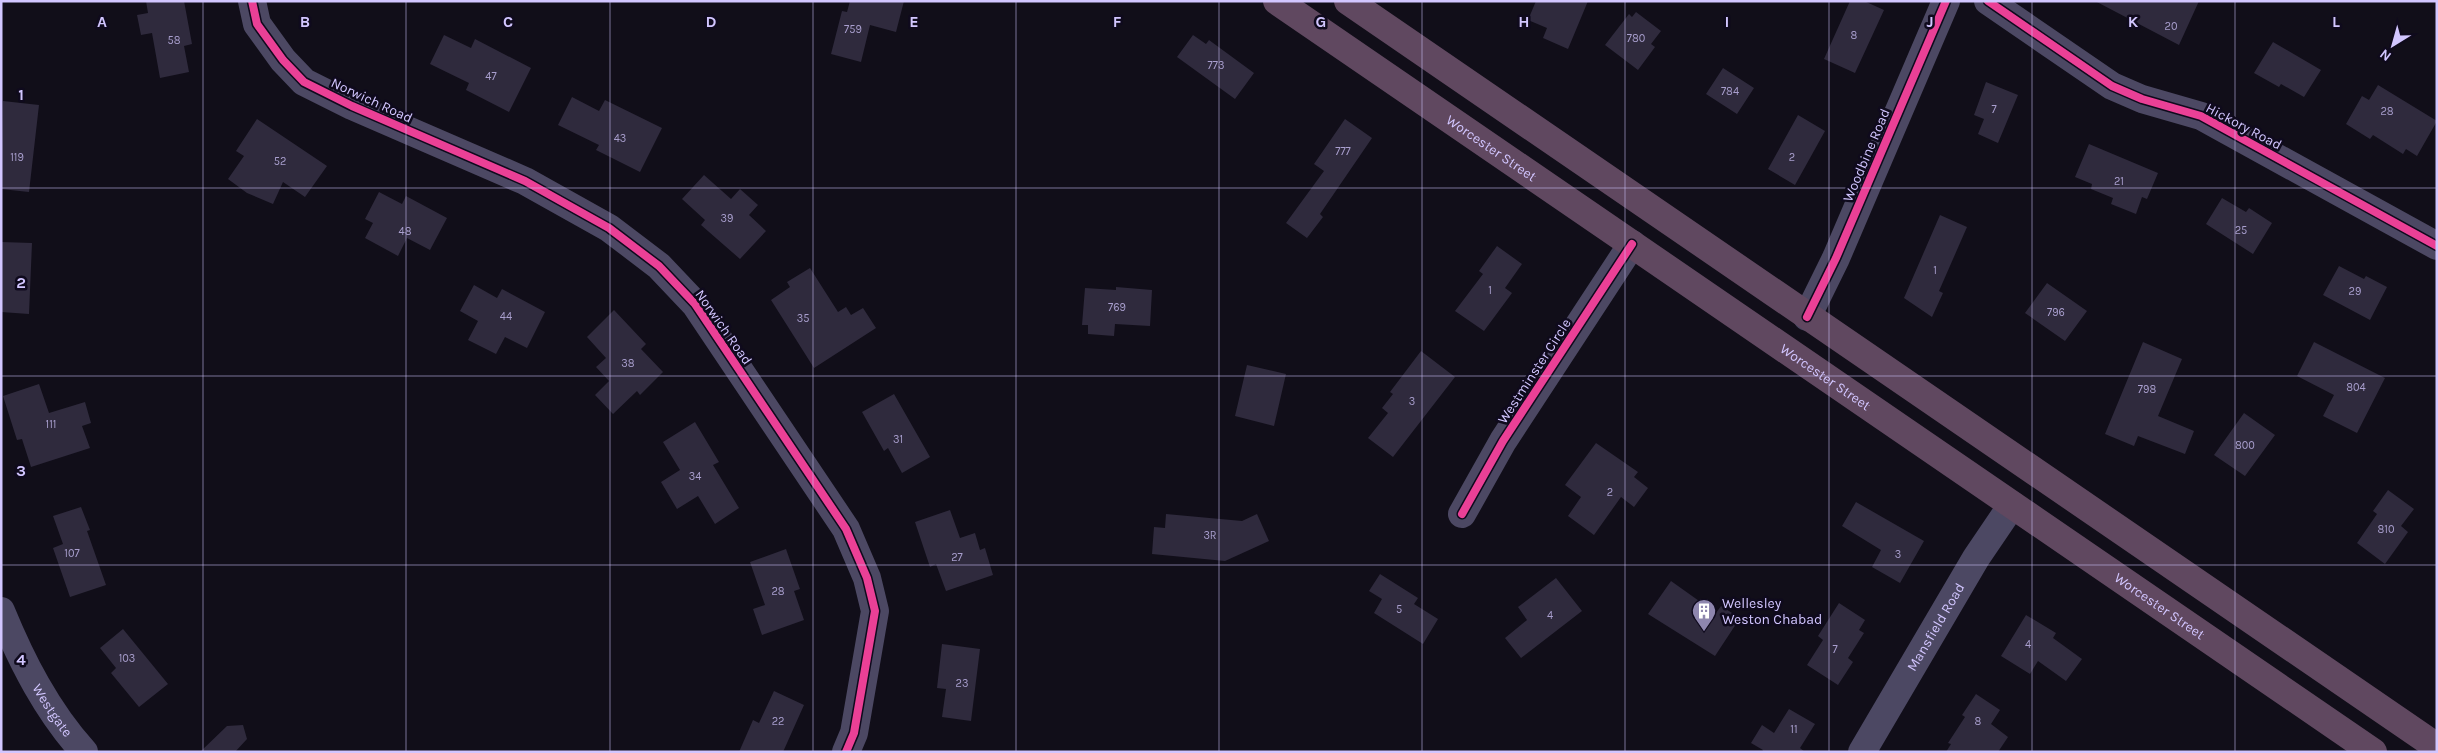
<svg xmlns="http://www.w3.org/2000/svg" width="2438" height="753" viewBox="0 0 2438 753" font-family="Karla,sans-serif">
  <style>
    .building { fill: #2f2a3d }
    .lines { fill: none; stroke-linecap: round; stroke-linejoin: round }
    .minor { stroke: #4c4863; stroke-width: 28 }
    .highway { stroke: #604860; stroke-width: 28 }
    .cycleway-casing { stroke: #0f0a1d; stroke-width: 11 }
    .cycleway { stroke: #ea4096; stroke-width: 8 }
    .grid { fill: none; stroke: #d2c6ff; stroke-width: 1; stroke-opacity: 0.55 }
    .labels { text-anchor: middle; stroke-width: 5; stroke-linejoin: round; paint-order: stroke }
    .number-label { font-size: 11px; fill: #a99fce }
    .street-label { font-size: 14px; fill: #d2c6ff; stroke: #0f0a1d }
    .poi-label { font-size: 14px; fill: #d2c6ff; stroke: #0f0a1d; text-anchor: start }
    .grid-label { font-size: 16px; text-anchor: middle; font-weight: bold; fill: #d2c6ff; stroke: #0f0a1d; stroke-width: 5; stroke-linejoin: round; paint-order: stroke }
  </style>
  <rect width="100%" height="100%" fill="#110e19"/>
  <path class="building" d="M146,1H184L192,44L184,46L189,72L160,78L152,33L141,35L137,15L148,13Z
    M850,1H904L896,32L870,25L861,62L831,54L842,11L847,12Z
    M1536,1H1588L1568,49L1543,38L1547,28L1528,20Z
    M1850,1H1864L1884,10L1855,73L1824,59Z
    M2095,1H2199L2179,45Z
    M1636,12L1661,31L1651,44L1655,47L1638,70L1605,45L1629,14L1632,17Z
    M444,35L471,48L475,39L531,68L509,112L466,90L469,83L430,64Z
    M1193,35L1206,44L1209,40L1254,73L1235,99L1177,57Z
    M2273,42L2321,70L2304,97L2281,84L2279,87L2254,73Z
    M1723,68L1754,88L1737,114L1706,94Z
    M1986,82L2018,95L1998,143L1978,134L1984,119L1974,115Z
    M2378,85L2437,121L2417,156L2406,149L2403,154L2373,135L2370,139L2346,124L2362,96L2369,100Z
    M572,97L599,111L605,100L662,128L640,172L596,150L599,145L558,125Z
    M3,101L39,105L29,192L1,189Z
    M1798,115L1825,131L1795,185L1768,169Z
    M257,119L327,166L305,197L283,182L273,204L247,193L228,179L244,156L236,151Z
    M1345,119L1372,138L1320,214L1323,217L1307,238L1286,223L1324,171L1314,164Z
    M2089,144L2158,173L2147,199L2142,197L2136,214L2111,204L2113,198L2091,189L2092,184L2075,177Z
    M704,175L731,199L740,189L758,205L749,215L766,231L740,259L701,225L705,220L682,199Z
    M379,192L402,204L406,196L447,218L430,250L407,238L398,256L365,238L373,223L365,219Z
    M2222,198L2246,212L2249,208L2272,223L2253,254L2206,224Z
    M1940,215L1967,227L1939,291L1943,293L1932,317L1904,298Z
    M1,242L32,243L29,314L1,312Z
    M1497,246L1522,264L1505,288L1512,293L1484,331L1455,311L1483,274L1479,271Z
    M2339,266L2364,279L2366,276L2387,287L2370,320L2323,295Z
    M810,268L838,312L846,307L851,315L863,308L876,328L814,368L771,300L790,287L787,282Z
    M2047,283L2087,311L2065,341L2025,313Z
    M474,285L497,298L502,289L545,312L527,348L505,337L496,354L468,340L478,321L460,311Z
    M1116,287L1152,290L1150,326L1115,324L1114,336L1088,334V325H1082L1085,288L1116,290Z
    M614,310L646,344L641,349L663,372L640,395L637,391L613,414L595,395L609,381L596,367L606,358L587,337Z
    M2143,342L2182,359L2158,416L2194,431L2185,454L2138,436L2134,446L2105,434Z
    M2314,342L2385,378L2357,433L2323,416L2334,395L2297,376Z
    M1421,351L1455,377L1393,457L1368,438L1388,413L1382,408L1393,394L1390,392Z
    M1247,365L1286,374L1274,426L1235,416Z
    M39,384L49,413L85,402L91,423L82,426L90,448L31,467L22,439L17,440L3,396Z
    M894,394L930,457L902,473L888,448L884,451L862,412Z
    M2244,413L2275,435L2245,476L2214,455Z
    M695,422L719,462L713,465L739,508L715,524L698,496L677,509L661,482L680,470L663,442Z
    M1596,443L1638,472L1634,477L1648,488L1634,507L1621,497L1594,535L1568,516L1581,497L1565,485Z
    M2388,490L2414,509L2401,526L2408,532L2385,564L2357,543L2377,514L2373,511Z
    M1856,502L1924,541L1900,583L1872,567L1881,550L1842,526Z
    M81,507L90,530L87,531L106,585L70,597L53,548L63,544L53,516Z
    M950,510L960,538L975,533L980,550L985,548L993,575L946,591L936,564L930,567L915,522Z
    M1166,514L1242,521L1257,514L1269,541L1225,561L1152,554L1154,527L1165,528Z
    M786,549L800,589L794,591L804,620L762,635L753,609L765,605L750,562Z
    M1380,574L1418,598L1414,604L1438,619L1423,644L1374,613L1382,599L1369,591Z
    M1556,578L1582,611L1521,658L1505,638L1527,620L1518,607Z
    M1671,581L1716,613L1721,606L1740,618L1715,656L1648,614Z
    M1839,603L1865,620L1859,630L1864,633L1848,658L1853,662L1838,685L1807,665L1823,640L1818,636Z
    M2026,615L2056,633L2053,638L2082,659L2066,681L2038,661L2030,674L2001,656Z
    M123,629L168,684L139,707L111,673L116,668L100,648Z
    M942,644L980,649L971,721L942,717L946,689L937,688Z
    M774,691L804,705L783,752H739L753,720L759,723Z
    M1976,694L2000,710L1991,724L2008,737L1998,752H1946L1951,744L1948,743L1965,717L1962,715Z
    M1789,709L1815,724L1800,748L1805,752H1762L1763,750L1751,743L1762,725L1774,733Z
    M243,725L247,739L235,752H200L227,726Z"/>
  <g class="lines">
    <g class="minor">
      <path d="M252,1L257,24L283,60L304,82L352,106L525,181L609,228L659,266L695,304L846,529L867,578L875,611L854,733L846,752"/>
      <path d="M1988,1L2112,86L2142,99L2201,116L2437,246"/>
      <path d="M1807,317L1836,258L1946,1"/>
      <path d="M1462,514L1503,441L1632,244"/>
      <path id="s1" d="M1,611C22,662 47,711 84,752"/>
      <path id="s2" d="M1862,752L1976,558L2012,505"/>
    </g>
    <g class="highway">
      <path id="s3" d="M1277,1L2373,752"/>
      <path d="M1348,1L2437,747"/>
    </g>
    <g class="cycleway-casing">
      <path id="cycleway" d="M252,1L257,24L283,60L304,82L352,106L525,181L609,228L659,266L695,304L846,529L867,578L875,611L854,733L846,752
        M1988,1L2112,86L2142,99L2201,116L2437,246
        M1807,317L1836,258L1946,1
        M1462,514L1503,441L1632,244"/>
    </g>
    <use href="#cycleway" class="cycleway"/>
  </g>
  <path class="grid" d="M203,1V752M406,1V752M610,1V752M813,1V752M1016,1V752M1219,1V752M1422,1V752M1625,1V752M1829,1V752M2032,1V752M2235,1V752M1,188H2437M1,376H2437M1,565H2437"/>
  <defs>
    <g id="building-pin" transform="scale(1.25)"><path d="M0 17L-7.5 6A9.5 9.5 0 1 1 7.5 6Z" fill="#8e86ae" stroke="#0f0a1d"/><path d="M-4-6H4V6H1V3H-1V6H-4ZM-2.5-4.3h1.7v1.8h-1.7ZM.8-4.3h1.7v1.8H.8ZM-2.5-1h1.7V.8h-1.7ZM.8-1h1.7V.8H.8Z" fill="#fff"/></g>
  </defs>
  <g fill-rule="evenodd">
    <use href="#building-pin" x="1704" y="611"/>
  </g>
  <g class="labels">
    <g class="number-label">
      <text x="2171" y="30">20</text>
      <text x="853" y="33">759</text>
      <text x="1854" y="39">8</text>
      <text x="1636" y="42">780</text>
      <text x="174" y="44">58</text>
      <text x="1216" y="69">773</text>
      <text x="491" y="80">47</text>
      <text x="1730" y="95">784</text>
      <text x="1994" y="113">7</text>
      <text x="2387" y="115">28</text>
      <text x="620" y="142">43</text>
      <text x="1343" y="155">777</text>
      <text x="17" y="161">119</text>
      <text x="1792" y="161">2</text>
      <text x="280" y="165">52</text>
      <text x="2119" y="185">21</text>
      <text x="727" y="222">39</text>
      <text x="2241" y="234">25</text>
      <text x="405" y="235">48</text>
      <text x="1935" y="274">1</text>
      <text x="1490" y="294">1</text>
      <text x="2355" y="295">29</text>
      <text x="1117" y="311">769</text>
      <text x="2056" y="316">796</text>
      <text x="506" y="320">44</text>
      <text x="803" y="322">35</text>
      <text x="628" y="367">38</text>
      <text x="2356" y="391">804</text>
      <text x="2147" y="393">798</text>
      <text x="1412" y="405">3</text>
      <text x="51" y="428">111</text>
      <text x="898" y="443">31</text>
      <text x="2245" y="449">800</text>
      <text x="695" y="480">34</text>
      <text x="1610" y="496">2</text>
      <text x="2386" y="533">810</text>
      <text x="1210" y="539">3R</text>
      <text x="72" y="557">107</text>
      <text x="1898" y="558">3</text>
      <text x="957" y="561">27</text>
      <text x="778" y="595">28</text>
      <text x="1399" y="613">5</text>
      <text x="1550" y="619">4</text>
      <text x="2028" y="648">4</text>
      <text x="1835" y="653">7</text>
      <text x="127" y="662">103</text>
      <text x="962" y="687">23</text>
      <text x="778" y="725">22</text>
      <text x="1978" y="725">8</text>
      <text x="1794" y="733">11</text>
    </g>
    <g class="street-label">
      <text transform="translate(372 100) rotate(25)" y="5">Norwich Road</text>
      <text transform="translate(2244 126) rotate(28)" y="5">Hickory Road</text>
      <text dy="5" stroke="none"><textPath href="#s3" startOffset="260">Worcester Street</textPath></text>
      <text transform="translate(1866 155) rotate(-67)" y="5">Woodbine Road</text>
      <text transform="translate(724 327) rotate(55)" y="5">Norwich Road</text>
      <text transform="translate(1534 371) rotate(-57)" y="5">Westminster Circle</text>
      <text dy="5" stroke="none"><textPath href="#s3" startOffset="665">Worcester Street</textPath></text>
      <text dy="5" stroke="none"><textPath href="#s3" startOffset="1070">Worcester Street</textPath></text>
      <text dy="5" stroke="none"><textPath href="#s2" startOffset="145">Mansfield Road</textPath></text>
      <text dy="5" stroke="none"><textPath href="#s1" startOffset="112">Westgate</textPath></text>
    </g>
    <g class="poi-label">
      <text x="1722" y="608">Wellesley<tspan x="1722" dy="16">Weston Chabad</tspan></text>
    </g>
  </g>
  <g class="grid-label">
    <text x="102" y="27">A</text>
    <text x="305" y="27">B</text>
    <text x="508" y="27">C</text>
    <text x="711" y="27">D</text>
    <text x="914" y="27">E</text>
    <text x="1117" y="27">F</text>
    <text x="1321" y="27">G</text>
    <text x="1524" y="27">H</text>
    <text x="1727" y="27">I</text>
    <text x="1930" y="27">J</text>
    <text x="2133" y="27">K</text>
    <text x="2336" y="27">L</text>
    <text x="21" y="100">1</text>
    <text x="21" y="288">2</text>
    <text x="21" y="476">3</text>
    <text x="21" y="665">4</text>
  </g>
  <rect width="2438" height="753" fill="none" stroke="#d2c6ff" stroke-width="5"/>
  <g transform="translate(2393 45) rotate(217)" stroke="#0f0a1d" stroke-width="4" paint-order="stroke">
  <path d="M0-4L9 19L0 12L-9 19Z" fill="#d2c6ff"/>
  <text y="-8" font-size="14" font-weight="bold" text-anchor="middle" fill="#d2c6ff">N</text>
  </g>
</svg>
